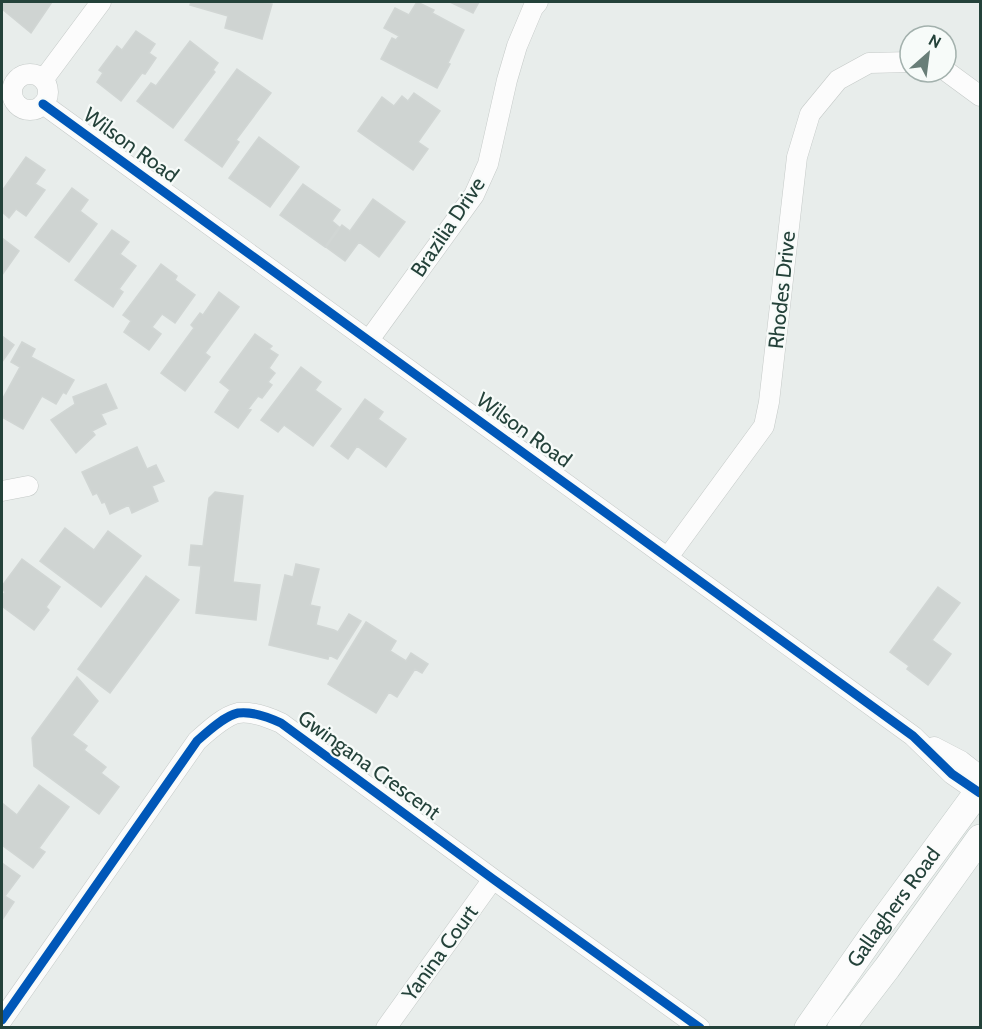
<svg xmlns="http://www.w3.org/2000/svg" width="982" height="1029" viewBox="0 0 982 1029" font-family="Cabin,sans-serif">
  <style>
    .building { fill: #cfd4d2; stroke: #d1d6d4; stroke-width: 1.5 }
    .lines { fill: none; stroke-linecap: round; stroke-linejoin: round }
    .street-casing { stroke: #c5cac8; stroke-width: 21 }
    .secondary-casing { stroke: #c3cbc8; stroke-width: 28 }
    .street { stroke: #fcfcfc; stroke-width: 20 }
    .secondary { stroke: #fcfcfc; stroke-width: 27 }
    .cycleway-casing { stroke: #f7fbf9; stroke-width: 13 }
    .cycleway { stroke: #0057b8; stroke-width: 9 }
    .labels { text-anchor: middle; stroke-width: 4.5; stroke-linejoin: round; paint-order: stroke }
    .street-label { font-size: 21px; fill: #24423a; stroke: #f7fbf9 }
  </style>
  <rect width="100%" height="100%" fill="#e8edeb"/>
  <path class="building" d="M2,2H52L31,33L2,9Z
    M191,2H261L272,4L262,39L225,28L228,16L190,5Z
    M417,2L434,10L432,13L464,30L448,63L450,64L437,88L381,59L392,38L396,40L399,36L384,28L395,8L409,15Z
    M450,2H479L473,13Z
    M136,31L155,44L149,53L156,58L145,74L142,73L121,101L97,82L103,73L99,70L117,46L122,50Z
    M190,41L218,63L213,70L215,72L173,128L137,101L151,83L156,86Z
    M237,69L271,93L236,140L239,142L222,167L185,140Z
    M414,93L440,111L418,142L428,149L413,170L358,131L382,97L394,106L402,96L408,101Z
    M259,137L299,167L270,207L229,178Z
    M26,157L45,170L35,184L45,190L26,216L16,209L9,218L2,212V191Z
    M303,184L340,210L332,221L339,227L325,247L280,215Z
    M72,188L88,200L80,211L97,224L69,262L35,237Z
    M373,199L405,222L379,257L359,242L345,261L326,247L342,225L350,231Z
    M112,230L129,242L120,254L136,266L119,289L123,292L113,307L75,280Z
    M2,238L19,251L2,275Z
    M161,264L177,276L175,280L195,295L175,323L162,314L152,327L161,334L149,350L124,332L131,321L123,315Z
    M219,292L239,307L205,353L210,357L185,391L161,373L194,328L191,325L200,313L203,315Z
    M255,334L272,346L269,349L278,355L269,368L275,373L268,382L272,385L262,398L258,396L248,409L251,410L238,428L215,412L230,390L220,382Z
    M2,336L14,345L2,362Z
    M22,342L35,349L31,357L74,380L66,394L63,392L56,404L42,396L23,429L2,417V400L20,367L11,362Z
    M301,367L321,382L315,390L341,409L313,446L284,425L278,432L261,420Z
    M106,384L117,408L101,414L106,424L92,431L95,435L76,453L51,420L75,404L73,397Z
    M365,399L383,412L378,419L406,439L386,467L357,446L348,459L331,446Z
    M137,447L147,469L156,465L164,481L152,486L158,501L132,513L129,505L110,514L105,502L102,503L97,493L93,495L82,472Z
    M215,492L243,496L233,582L260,585L256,620L196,613L201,566L189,565L191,545L203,546L209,498Z
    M65,528L94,550L108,531L141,556L101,607L40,561Z
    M22,559L60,587L46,607L49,610L34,630L2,606V596L5,592L2,589V586Z
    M296,564L319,569L310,605L320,607L316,625L334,630L338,632L349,614L361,621L337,659L329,655L328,659L269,645L285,575L293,577Z
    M146,576L179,600L110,693L78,669Z
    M938,587L960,603L932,640L951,654L928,685L907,669L909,666L890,652Z
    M366,622L396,641L390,651L406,661L411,653L428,664L422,673L415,669L397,697L389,692L376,713L328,684Z
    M77,677L98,701L72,735L87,746L84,750L106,767L101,773L119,787L99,814L34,766L32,738Z
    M39,785L69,807L39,848L45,852L33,868L2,845V803L17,815Z
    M2,863L20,876L5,896L14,902L2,920Z"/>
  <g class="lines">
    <g class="street-casing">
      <path id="street" d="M946,71L980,96
        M12 92a18 18 0 1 1 36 0a18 18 0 1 1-36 0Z
        M43,80L101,2
        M43,104L913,736L952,774L978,792
        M369,340L474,195L488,164L507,80L517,46L533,8L538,2
        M2,491L28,486
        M668,557L764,426L769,402L797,157L810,114L838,80L869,63L910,62
        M934,747L961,761L980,776
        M2,1020L197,741C207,732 224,716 238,713C252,711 268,717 281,723L493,879L700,1028
        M386,1028L493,879"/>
    </g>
    <g class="secondary-casing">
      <g id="secondary">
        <path id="s1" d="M808,1028L875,932L980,789"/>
        <path d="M841,1028L887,968L980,838"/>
      </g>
    </g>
    <use href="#street" class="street"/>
    <use href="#secondary" class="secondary"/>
    <g class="cycleway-casing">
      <path id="cycleway" d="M43,104L913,736L952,774L980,793
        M2,1020L197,741C207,732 224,716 238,713C252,711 268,717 281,723L493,879L700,1028"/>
    </g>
    <use href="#cycleway" class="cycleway"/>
  </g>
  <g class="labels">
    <g class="street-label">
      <text transform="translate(131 145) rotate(36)" y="7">Wilson Road</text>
      <text transform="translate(448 227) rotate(-56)" y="7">Brazilia Drive</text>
      <text transform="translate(782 290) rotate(-84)" y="7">Rhodes Drive</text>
      <text transform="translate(524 430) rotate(36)" y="7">Wilson Road</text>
      <text transform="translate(369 765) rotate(36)" y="7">Gwingana Crescent</text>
      <text dy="7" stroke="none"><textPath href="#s1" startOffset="148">Gallaghers Road</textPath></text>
      <text transform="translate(440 953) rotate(-54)" y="7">Yanina Court</text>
    </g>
  </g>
  <rect width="982" height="1029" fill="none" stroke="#24423a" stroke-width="6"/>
  <g transform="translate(928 54) rotate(28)"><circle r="28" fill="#f7fbf9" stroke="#a3b1ad" stroke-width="1.5"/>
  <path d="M0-4.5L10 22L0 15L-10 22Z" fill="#697e78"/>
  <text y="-9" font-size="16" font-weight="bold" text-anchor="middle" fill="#24423a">N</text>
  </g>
</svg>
